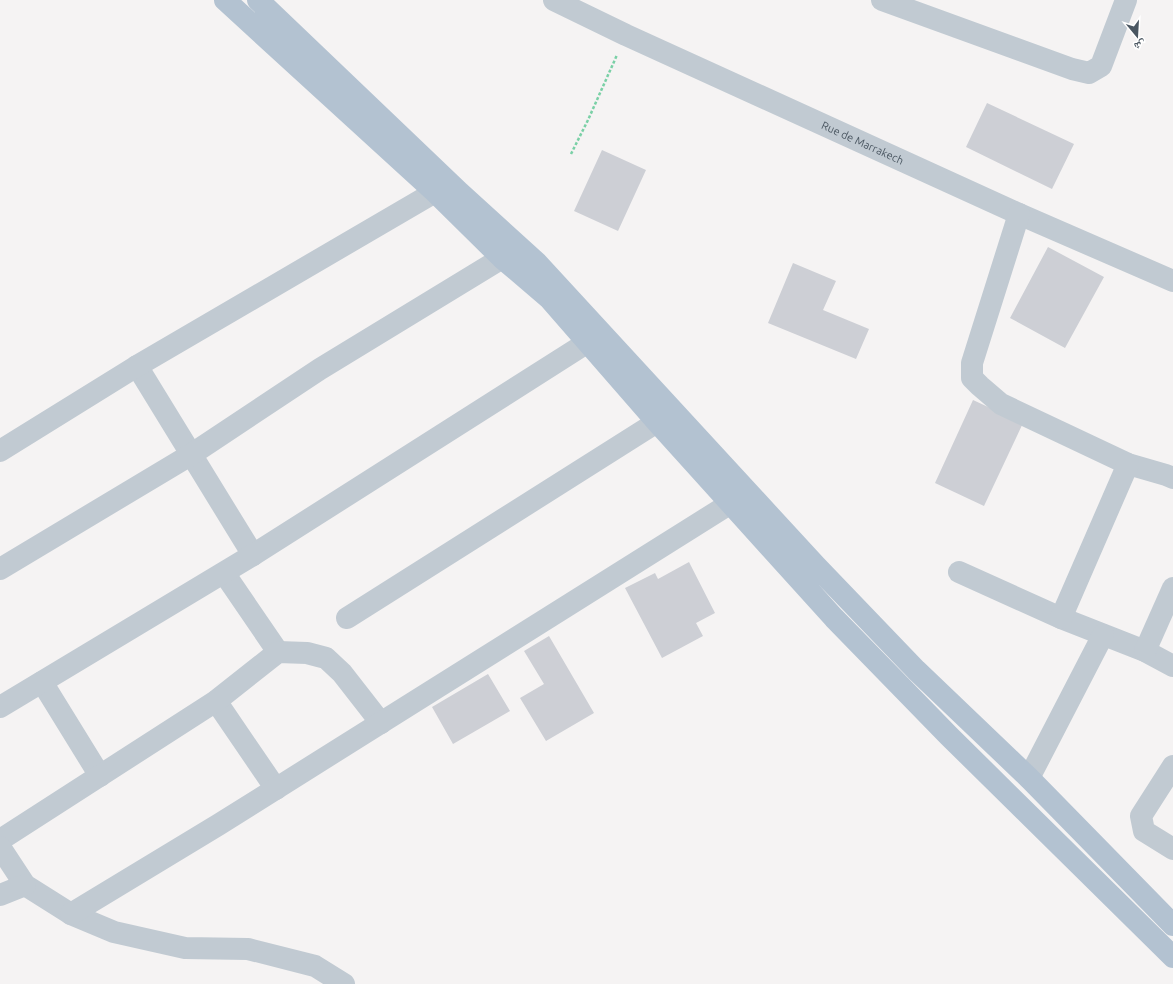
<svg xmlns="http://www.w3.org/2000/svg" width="1173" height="984" viewBox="0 0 1173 984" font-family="Ubuntu,'Noto Naskh Arabic',sans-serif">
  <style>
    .building { fill: #cdcfd5 }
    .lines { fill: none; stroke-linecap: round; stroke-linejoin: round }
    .path { stroke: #7ad0a6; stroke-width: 2.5; stroke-dasharray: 3 2; stroke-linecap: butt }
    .minor { stroke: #c1cad2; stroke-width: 22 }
    .major { stroke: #b3c2d1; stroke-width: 22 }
    .labels { text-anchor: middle; stroke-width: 4; stroke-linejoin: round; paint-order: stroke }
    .street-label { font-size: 11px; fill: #4a5661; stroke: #fff }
  </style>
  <rect width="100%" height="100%" fill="#f5f3f3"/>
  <path class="building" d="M987,103L1074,144L1052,189L966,147Z
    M602,150L646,170L618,231L574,211Z
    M1048,247L1104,277L1065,348L1010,318Z
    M793,263L836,281L823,310L869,329L856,359L768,323Z
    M973,400L1023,423L984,506L935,483Z
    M689,562L715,613L696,623L703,636L662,658L625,588L655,573L658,579Z
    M549,636L594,713L546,741L520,698L544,684L524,651Z
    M488,674L510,711L453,744L432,707Z"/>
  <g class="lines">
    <path class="path" d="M571,154L588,120L617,55"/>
    <g class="minor">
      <path id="s1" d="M554,0L626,35L1019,214L1173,281"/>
      <path d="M882,0L1072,69L1089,73L1101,66L1126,0"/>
      <path d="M1019,214L972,363V378L980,386L1001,404L1128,464L1166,475L1173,478"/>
      <path d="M137,366L253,555"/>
      <path d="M0,451L137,366L435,192"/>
      <path d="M0,569L192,454L320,369L502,258"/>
      <path d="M959,572L1061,618L1145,651L1173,666"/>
      <path d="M224,573L278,652"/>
      <path d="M347,618L657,422"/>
      <path d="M1061,618L1128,464"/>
      <path d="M1145,651L1173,588"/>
      <path d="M42,682L100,776"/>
      <path d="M216,701L276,789"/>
      <path d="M0,707L253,555L588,342"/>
      <path d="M1173,766L1141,816L1144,831L1173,849"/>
      <path d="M1029,778L1103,635"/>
      <path d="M0,840L216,701L278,652L307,653L326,658L342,673L381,723"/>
      <path d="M0,847L25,885L71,914L114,932L185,948L248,949L315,966L344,984"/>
      <path d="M0,895L25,885"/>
      <path d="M71,914L218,825L731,503"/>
    </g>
    <path class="major" d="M225,0L435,192L502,258L549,298L657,422L834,618L949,736L1173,957
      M258,0L460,193L537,263L816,566L916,670L1029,778L1173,925"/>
  </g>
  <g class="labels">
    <g class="street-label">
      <text dy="4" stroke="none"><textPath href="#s1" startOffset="340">Rue de Marrakech</textPath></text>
    </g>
  </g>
  <g transform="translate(1137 36) rotate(162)" stroke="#ffffff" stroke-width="3" paint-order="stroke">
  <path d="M0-3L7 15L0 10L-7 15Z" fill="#4a5661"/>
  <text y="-6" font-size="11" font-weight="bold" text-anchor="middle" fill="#4a5661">ش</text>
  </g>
</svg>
